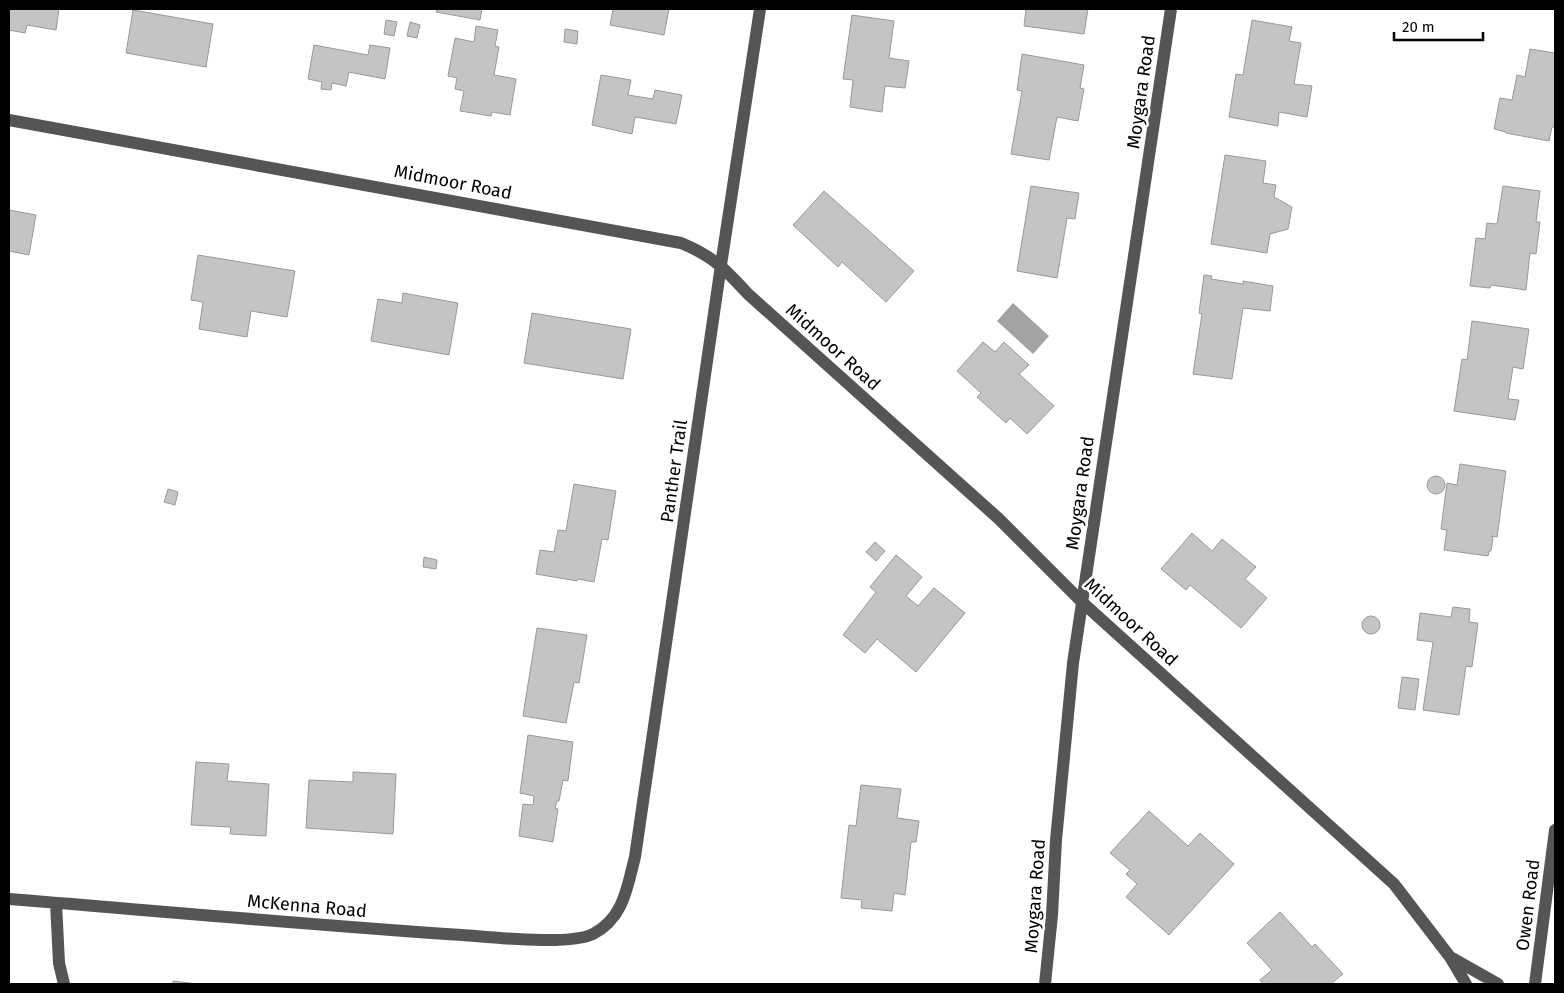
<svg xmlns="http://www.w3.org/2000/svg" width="1564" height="993" viewBox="0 0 1564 993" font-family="'Fira Sans',sans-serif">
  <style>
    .water { fill: #a3a3a3 }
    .building { fill: #c4c4c4; stroke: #999 }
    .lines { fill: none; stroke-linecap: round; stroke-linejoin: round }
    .minor { stroke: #555; stroke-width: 12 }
    .labels { text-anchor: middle; stroke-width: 5; stroke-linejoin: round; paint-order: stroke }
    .street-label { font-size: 18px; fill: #000; stroke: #fff }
  </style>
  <rect width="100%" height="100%" fill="#fff"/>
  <path class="water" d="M1013,303L1049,336L1033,354L997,321Z"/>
  <path class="building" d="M9,9H59L56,30L27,25L25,33L9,30Z
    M437,9H482L480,20L436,12Z
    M613,9H669L664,35L610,25Z
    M1026,9H1088L1084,34L1024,26Z
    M133,10L213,24L206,67L126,53Z
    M852,15L894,21L889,58L909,61L905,88L885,86L882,112L850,107L853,80L843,79Z
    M386,20L397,22L394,36L384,34Z
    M1252,20L1292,27L1289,41L1301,43L1294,84L1312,86L1307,117L1279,112L1278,126L1229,117L1236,74L1243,75Z
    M410,22L420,25L417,38L407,36Z
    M476,26L498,30L495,46L499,47L494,75L516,79L510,115L492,112L491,116L460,111L464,91L455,89L457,78L448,76L455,38L474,42Z
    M565,29L578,31L577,44L564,42Z
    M314,45L368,55L370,45L390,48L385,79L349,72L346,86L332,83L331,90L321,89L322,82L308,79Z
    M1530,49L1555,53V127H1552L1549,141L1506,133V132L1494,129L1500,98L1512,100L1517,75L1525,77Z
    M1022,54L1084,65L1080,88L1084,89L1078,121L1057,117L1049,160L1011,154L1022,91L1017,90Z
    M601,75L631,80L628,95L653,99L655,90L682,95L676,124L635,117L632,134L592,125Z
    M1225,155L1266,161L1263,183L1276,185L1274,197L1292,207L1288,229L1270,234L1267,253L1211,244Z
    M1031,186L1079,193L1075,219L1067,218L1057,278L1017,271Z
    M1503,186L1540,191L1536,222H1540L1536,254L1530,253L1526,290L1491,285L1490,288L1470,286L1476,238L1485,239L1487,223L1497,224Z
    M824,191L914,271L886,302L842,262L838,267L793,225Z
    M9,210L36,215L29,255L9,251Z
    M198,255L295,271L287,317L251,311L247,337L199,329L203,302L191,300Z
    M1204,275L1212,276L1211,279L1243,284V281L1273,286L1270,311L1243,308L1232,379L1193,374L1202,314L1199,313Z
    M403,293L458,303L449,355L371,341L378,299L402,303Z
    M532,313L631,329L623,379L524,363Z
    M1472,321L1529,329L1523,369L1513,367L1508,399L1519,400L1515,420L1454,411L1462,359L1467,360Z
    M983,342L995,352L1004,342L1029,365L1019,374L1054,406L1027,434L1010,418L1006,423L977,397L981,393L957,371Z
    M1460,464L1506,471L1497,537L1491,536L1493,538L1491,551H1489L1488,556L1444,550L1447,530L1441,529L1447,483L1457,485Z
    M1427 485a9 9 0 1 1 18 0a9 9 0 1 1-18 0Z
    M574,484L616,491L608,540L602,539L594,582L578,579L577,581L536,574L540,550L554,552L558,530L566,531Z
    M168,489L178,492L175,505L164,502Z
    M1192,533L1212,551L1222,539L1256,567L1245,579L1267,598L1241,628L1190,585L1186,590L1161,569Z
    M875,542L885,551L876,561L866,552Z
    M896,555L922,577L906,596L918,606L934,588L965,613L916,672L877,639L865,653L843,635L876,592L870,587Z
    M424,557L437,560L436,569L423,567Z
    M1453,607L1470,609L1469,622L1478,623L1472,667L1466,666L1459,715L1423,710L1433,642L1417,640L1420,613L1451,617Z
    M1362 625a9 9 0 1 1 18 0a9 9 0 1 1-18 0Z
    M537,628L587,635L579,683L574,682L566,723L523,716Z
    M1402,677L1419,679L1415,710L1398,708Z
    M528,735L573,742L568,781L563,780L559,801H557L555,808L558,809L553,842L519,836L523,804L533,805L534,796L520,793Z
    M196,762L229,764L227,781L269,784L266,836L230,834L231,827L191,825Z
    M353,772L396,774L393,834L306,828L309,780L353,782Z
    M861,785L901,789L897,818L919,821L916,842H911L905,895L894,893L892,911L861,908L862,900L841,898L849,825L856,826Z
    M1149,811L1188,846L1200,833L1234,864L1169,935L1126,897L1137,884L1126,874L1130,870L1110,853Z
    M1280,912L1312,947L1315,944L1343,974L1331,984H1263L1260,980L1272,970L1247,943Z
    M173,981L197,984H173Z"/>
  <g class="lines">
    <path class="minor" d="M9,120L681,243C713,256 725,269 748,294L999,519L1083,603L1394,884L1450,957L1466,984
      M9,899C160,911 311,925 462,935C491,937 569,946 593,934C624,918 627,887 635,857L721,265L760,9
      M56,903L59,963L64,984
      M1452,958L1498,984
      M1045,984L1052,915L1056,840L1073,663L1171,9
      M1535,984L1555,830"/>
  </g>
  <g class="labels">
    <g class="street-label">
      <text transform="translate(1141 92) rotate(-82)" y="6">Moygara Road</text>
      <text transform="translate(453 182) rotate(11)" y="6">Midmoor Road</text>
      <text transform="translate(833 347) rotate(42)" y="6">Midmoor Road</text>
      <text transform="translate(674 471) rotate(-82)" y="6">Panther Trail</text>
      <text transform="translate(1080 493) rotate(-82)" y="6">Moygara Road</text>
      <text transform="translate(1131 622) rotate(43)" y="6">Midmoor Road</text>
      <text transform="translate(1035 896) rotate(-86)" y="6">Moygara Road</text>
      <text transform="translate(1528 905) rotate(-83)" y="6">Owen Road</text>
      <text transform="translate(307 906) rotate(5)" y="6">McKenna Road</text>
    </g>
  </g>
  <rect width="1564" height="993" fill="none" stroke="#000000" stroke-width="20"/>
  <path d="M1394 32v8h89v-8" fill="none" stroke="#000000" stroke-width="2.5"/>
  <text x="1402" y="32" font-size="15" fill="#000000" stroke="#ffffff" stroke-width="4" paint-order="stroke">20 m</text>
</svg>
